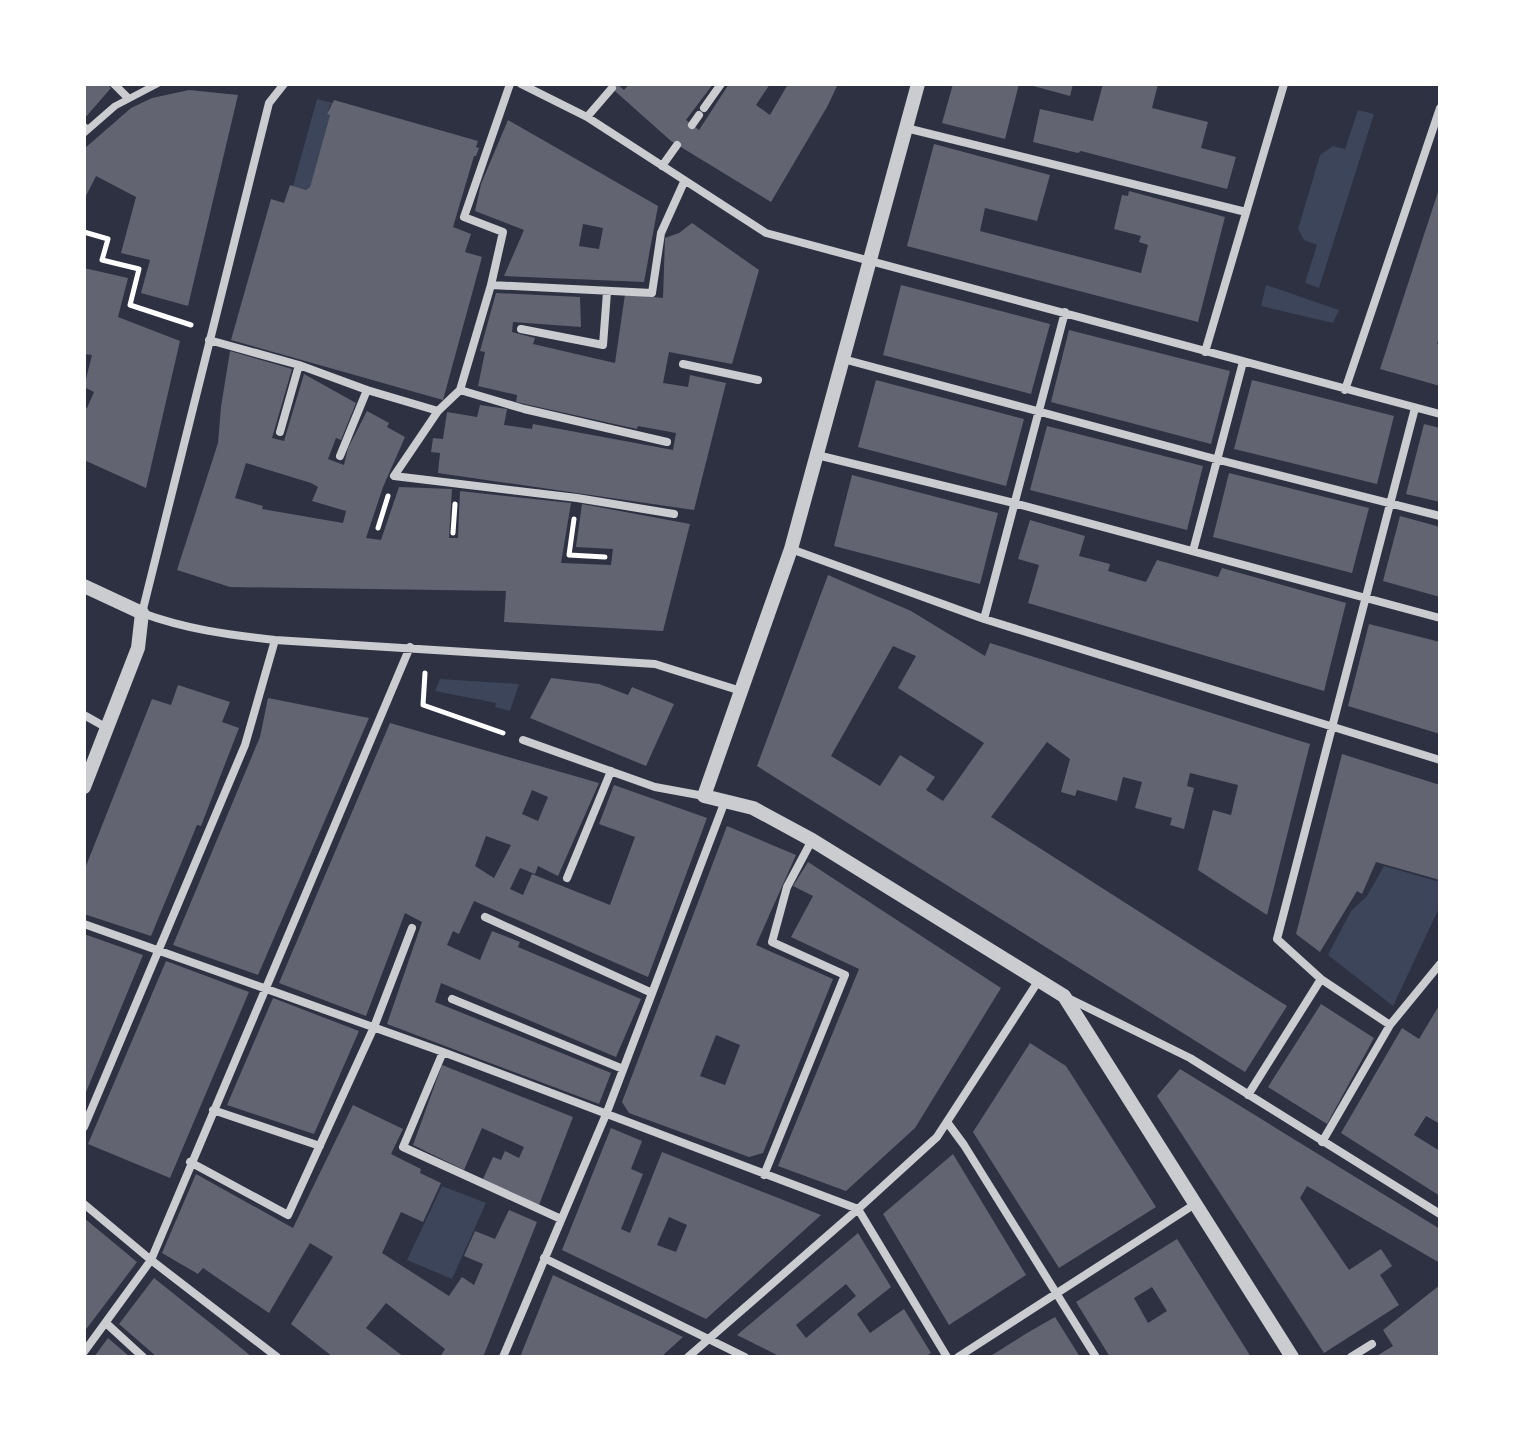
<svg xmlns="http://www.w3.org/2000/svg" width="1524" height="1441" viewBox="0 0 1524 1441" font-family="Inter,sans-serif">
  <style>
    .green { fill: #3c4559 }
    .building { fill: #626471; fill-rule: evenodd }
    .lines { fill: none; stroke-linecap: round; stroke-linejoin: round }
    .path { stroke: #fff; stroke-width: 5 }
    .pedestrian { stroke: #caccd0; stroke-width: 7 }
    .minor { stroke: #caccd0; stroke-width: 8 }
    .tertiary { stroke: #caccd0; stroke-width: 14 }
  </style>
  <rect width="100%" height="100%" fill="#2d3142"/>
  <path class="green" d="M317,99L333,103L330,105L327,113L330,115L310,187L306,190L293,186Z
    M1358,110L1374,114L1319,288L1305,283L1317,245L1304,240L1298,229L1320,155L1333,146L1345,149Z
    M1266,285L1339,310L1333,323L1261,306Z
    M440,679L519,684L510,711L495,707L496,703L435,691Z
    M1384,866L1440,882V906L1393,1006L1328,955L1351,911L1367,896Z
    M442,1186L486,1203L452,1279L407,1260Z"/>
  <path class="building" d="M84,84H107L111,88L84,119Z
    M607,84H617L624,90L629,84H713L686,120L699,130L729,84H770L756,105L770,115L788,84H838L827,107L771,202L671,141Z
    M953,84H1019L1005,139L942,123Z
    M1026,84H1073L1070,96Z
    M1103,84H1158L1152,108L1208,122L1201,148L1236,157L1227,189L1081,151L1078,153L1033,142L1040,109L1093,121Z
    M189,90L238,95L188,306L141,293L150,260L121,253L136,197L96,176L84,200V149L131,108L152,98Z
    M334,100L478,141L476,147L479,148L476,156H474L453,227L471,234L465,252L482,257L443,400L231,340L271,199L284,203L290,185L306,190L310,187L330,115L327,114Z
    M508,120L658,206L644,282L504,276L524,230L475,211L481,184ZM583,224L603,228L599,249L579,246Z
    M934,144L1050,175L1037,221L985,208L980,231L1141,273L1148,245L1139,242L1141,236L1114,229L1122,195L1128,196L1129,191L1225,217L1198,322L907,246Z
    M1440,186V334L1437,344L1440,345V386L1380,369Z
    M692,223L759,270L732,364L669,352L663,383L688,387L690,375L726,383L694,510L438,473L440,453L431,452L433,438L443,439L447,412L477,417L480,405L507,409L504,425L532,429L533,424L673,450L676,433L638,426L637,429L516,402L517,395L478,386L485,352L480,351L496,293L580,297L581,327L513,322L512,332L535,338L533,344L615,363L625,294L663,298L665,238L679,233Z
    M84,268L128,278L118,317L180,341L146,488L84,460V407L87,408L94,392L84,387L92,355L84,354Z
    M901,285L1050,324L1031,394L883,355Z
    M1069,330L1230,371L1211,444L1051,402Z
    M230,351L292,369L272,438L284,441L304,374L356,403L341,440L336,438L328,459L344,465L348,448L367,411L389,423L387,427L405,437L383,487L366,538L381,540L399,487L452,489L449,538H458L460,491L571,503L561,563L611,565L613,549L576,547L582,504L690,524L663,631L504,622L506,591L230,587L177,570L218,443L221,407ZM246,463L311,483L318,487L312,501L346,511L343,523L262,509L263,506L235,498Z
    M876,380L1024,419L1006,486L858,447Z
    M1252,380L1394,416L1377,484L1234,449Z
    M1424,424L1440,428V502L1406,494Z
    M1047,426L1203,466L1187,530L1030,490Z
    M1229,473L1369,508L1352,573L1213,537Z
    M852,475L998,513L980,584L834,546Z
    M1400,516L1440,527V597L1383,581Z
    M1030,520L1085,536L1079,556L1110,564L1108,571L1146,582L1157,560L1218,577L1222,568L1346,603L1324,691L1028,603L1039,565L1018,559Z
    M828,575L911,611L985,656L990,643L1310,744L1267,915L1198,870L1213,810L1231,815L1238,785L1190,773L1187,786L1194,788L1184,829L1170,825L1172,818L1135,808L1142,782L1123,777L1117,801L1077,790L1075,796L1061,792L1070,759L1047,742L991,817L1287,1006L1245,1072L757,766ZM893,646L916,656L898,688L984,743L943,801L926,790L935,777L900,755L880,786L831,756Z
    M1369,624L1440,642V734L1348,706Z
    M551,678L599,684L628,695L632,687L674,704L646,766L530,718Z
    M178,685L230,702L222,722L239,728L201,826L197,825L151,936L84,914V871L152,699L171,705Z
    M268,698L369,718L258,975L173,945L260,737Z
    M390,723L599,783L558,876L538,866L535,874L520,868L510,889L523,895L532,874L610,905L635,837L599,824L614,785L707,818L648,977L474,901L459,934L453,931L447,945L480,960L492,931L520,942L518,947L641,999L616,1057L441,983L435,1002L611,1073L599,1104L387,1024L422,922L405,913L366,1016L279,983ZM532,790L548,797L538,821L522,814ZM486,836L511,845L494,878L475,866Z
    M1342,754L1440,785V880L1376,862L1362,894L1357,891L1320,952L1296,934Z
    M727,826L796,855L756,945L833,979L763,1153L749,1157L629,1113L622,1102ZM716,1035L740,1045L725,1085L700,1076Z
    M808,862L1001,988L915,1128L846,1191L778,1166L859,969L791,937L813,896L793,886Z
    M84,934L143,955L84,1097Z
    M166,961L249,992L170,1178L88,1144Z
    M273,998L359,1031L314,1134L227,1105Z
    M1321,1004L1374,1038L1327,1124L1268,1087Z
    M1440,1004V1124L1426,1116L1414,1135L1440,1151V1196L1341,1133L1402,1028L1419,1039Z
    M1030,1043L1066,1066L1156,1207L1059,1268L973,1132Z
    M442,1065L573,1117L539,1205L483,1179L493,1157L501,1160L505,1151L519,1158L524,1147L482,1128L464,1170L413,1145Z
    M1180,1069L1440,1229V1263L1307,1186L1300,1198L1349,1270L1381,1249L1392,1266L1380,1275L1399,1305L1324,1353L1157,1096Z
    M353,1105L403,1129L391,1154L421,1169L420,1173L441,1183L423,1222L401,1212L382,1253L449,1296L462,1277L474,1285L483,1264L464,1256L475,1231L495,1239L509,1210L537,1222L483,1357H440L445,1349L386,1303L366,1328L404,1357H333L291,1324L333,1257L310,1243L269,1313L203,1268L198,1274L162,1253L196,1174L293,1228Z
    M611,1128L642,1141L631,1169L643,1174L621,1229L630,1233L662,1152L821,1215L706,1319L562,1250ZM669,1217L687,1225L676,1252L657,1245Z
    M953,1154L1026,1275L949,1325L883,1214Z
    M84,1218L137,1262L84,1332Z
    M858,1233L891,1287L857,1314L870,1333L904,1309L931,1353L925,1357H781L737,1335ZM846,1284L856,1296L806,1338L796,1325Z
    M1177,1239L1251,1357H1110L1076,1302ZM1152,1287L1167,1311L1148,1323L1134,1298Z
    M553,1275L683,1337L661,1357H520Z
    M154,1278L229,1338L252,1357H157L119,1324Z
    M1440,1285V1357H1375L1393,1346L1383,1330Z
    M1055,1317L1080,1357H989L1027,1333Z
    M108,1338L130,1357H94Z"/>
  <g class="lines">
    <path class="path" d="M84,232L108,239L102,260L139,269L130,305L191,325
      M574,519L569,555L605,557
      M378,528L388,496
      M453,533L455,504
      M425,673L423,705L503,733"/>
    <path class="pedestrian" d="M84,133L115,106L157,84"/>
    <path class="minor" d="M114,84L128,98
      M284,84L269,103L142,613C185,629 229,635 275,640L655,664L741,691
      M510,84L464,217L503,232L491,285L460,390L438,411L394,476L577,498L674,514
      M521,84L587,117L766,233L1440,414
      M704,108L721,84
      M587,117L612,88
      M692,125L699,115
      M84,127L87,129
      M906,128L1246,212
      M662,166L677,145
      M491,285L652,293L661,233L684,182
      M521,329L603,345L607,292
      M209,340L299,365L367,390L438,411
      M1205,352L1284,84
      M843,359L1219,460L1440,516
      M683,364L758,380
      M460,390L524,409L667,442
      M1345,390L1440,108
      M280,432L299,365
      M817,455L1014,503L1440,618
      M340,456L367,390
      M791,549L984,619L1440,760
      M1193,551L1243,362
      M984,619L1065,312
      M84,715L107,728
      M523,740L655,787L704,796
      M567,878L611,771
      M485,917L652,993
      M84,924L443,1052L858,1209L947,1357
      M1068,998L1190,1058L1440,1214
      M452,999L623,1069
      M1390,1025L1321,979L1277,939L1415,408
      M443,1052L403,1147L561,1219
      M1248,1095L1321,979
      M213,1110L320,1146
      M947,1122L964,1145L1096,1357
      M84,1127L245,745L275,640
      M1322,1142L1390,1025L1440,964
      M190,1162L288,1215L374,1027L412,928
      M764,1175L845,975L772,942L787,887L812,840
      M84,1204L151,1260L277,1357
      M544,1258L745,1357
      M106,1323L143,1357
      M84,1352L151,1260L410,647
      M503,1357L607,1112L725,801
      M688,1357L858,1209L937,1137L1039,980
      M958,1357L1195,1204
      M1351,1357L1372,1344"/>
    <path class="tertiary" d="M918,84L791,549L704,796L753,808L812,840L1064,996L1292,1357
      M84,586L142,613L138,648L84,787"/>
  </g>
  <rect width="1524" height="1441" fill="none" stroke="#ffffff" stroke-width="172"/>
</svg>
